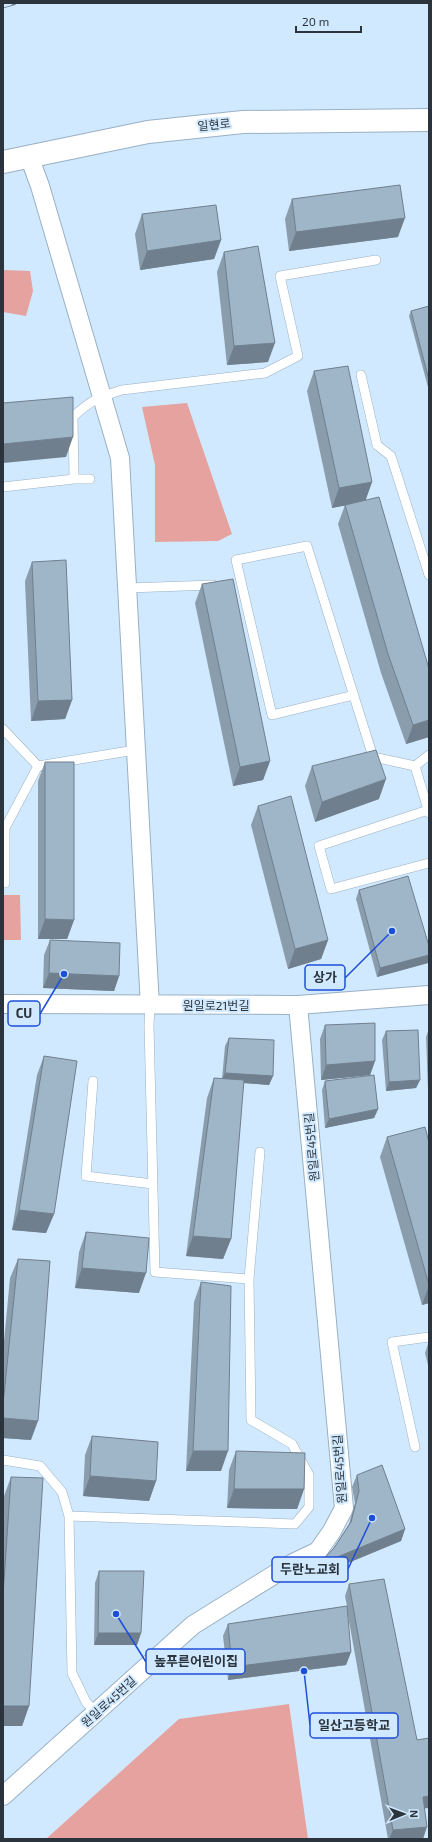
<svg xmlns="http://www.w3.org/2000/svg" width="432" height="1842" viewBox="0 0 432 1842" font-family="'Exo 2','Noto Sans KR',sans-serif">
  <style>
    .green { fill: #e5a29f }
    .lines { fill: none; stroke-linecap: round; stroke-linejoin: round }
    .service-casing { stroke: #99b0c4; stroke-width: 10 }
    .minor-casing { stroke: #99b0c4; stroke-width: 20 }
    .secondary-casing { stroke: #99b0c4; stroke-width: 24 }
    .service { stroke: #fff; stroke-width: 9 }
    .minor { stroke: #fff; stroke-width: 18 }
    .secondary { stroke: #fff; stroke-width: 22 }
    .rail-casing { stroke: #738290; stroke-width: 4.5 }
    .rail { stroke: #d1e9fe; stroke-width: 3; stroke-dasharray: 9; stroke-linecap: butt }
    .wall { fill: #899dad }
    .shaded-wall { fill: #6f7f8d }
    .building { fill: #9fb6c9; stroke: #6f7f8d }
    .labels { text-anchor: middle; stroke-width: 4; stroke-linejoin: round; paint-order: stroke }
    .street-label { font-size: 12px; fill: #2b343c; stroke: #d1e9fe }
    .leader { fill: none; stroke: #1d4ed8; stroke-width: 1.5 }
    .callout-dot { fill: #1d4ed8; stroke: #d1e9fe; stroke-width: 1.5 }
    .callout { fill: #d1e9fe; stroke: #1d4ed8; stroke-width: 1.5 }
    .callout-label { font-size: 13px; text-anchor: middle; font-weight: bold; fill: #2b343c }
  </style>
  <rect width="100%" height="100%" fill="#d1e9fe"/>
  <path class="green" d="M3,270L30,271L33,291L26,316L3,312Z
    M187,403L232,534L218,541L155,542V465L142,407Z
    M3,895H20L21,940H3Z
    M289,1704L308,1839H46L179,1719Z"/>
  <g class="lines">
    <g class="service-casing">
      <path id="service" d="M361,375L377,445L391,456L429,575
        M74,479L73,417C90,400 100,397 122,390L265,373L298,356L280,276L376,260
        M3,487L74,479H90
        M128,588L213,585
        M354,695L272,715L236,560L307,546L373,757L415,766L429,813
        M3,729L38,766L135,750
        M415,766L429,755
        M428,810L319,846L331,889L429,863
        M5,883V828L38,766
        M150,1006L149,1025L155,1272L249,1279
        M93,1081L86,1176L153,1184
        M415,1447L392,1342L429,1337
        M3,1460L40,1466L62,1492L69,1516L72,1673L86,1702L96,1713
        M69,1516L295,1524L309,1507V1475L292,1444L251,1420L249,1279L260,1152"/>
    </g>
    <g class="minor-casing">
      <path id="minor" d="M29,156L40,186L120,458L150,1006
        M3,1004L298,1005L429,995
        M3,1796L193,1625L293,1563L318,1551L332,1531L344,1508L298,1005"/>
    </g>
    <g class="secondary-casing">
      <path id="secondary" d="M3,162L148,132L243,122L429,120"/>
    </g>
    <use href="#service" class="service"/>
    <use href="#minor" class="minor"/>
    <use href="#secondary" class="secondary"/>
    <g class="rail-casing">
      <path id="rail" d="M3,6L14,3"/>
    </g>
    <use href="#rail" class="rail"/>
  </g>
  <path class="wall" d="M292,199L398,237L289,251L285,219Z
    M142,214L221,240L214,259L140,270L135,234Z
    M224,252L268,362L227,365L217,272Z
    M429,306V391L409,316L411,311Z
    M314,371L372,482L365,500L429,669V737L406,744L381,673L338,524L345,505L332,508L307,391Z
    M32,562L72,700L65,719L31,721L25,581Z
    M202,584L270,761L263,780L233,786L195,603Z
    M45,762L74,920L67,939H38V781Z
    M312,766L379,799L315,822L305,786Z
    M258,806L328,940L321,959L288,969L251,825Z
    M359,890L429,946V961L428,963L377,977L356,899Z
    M50,940L119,976L114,991L43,988L44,955Z
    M325,1025L375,1061L370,1075L321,1080L320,1039Z
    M429,1029V1089H428L426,1037Z
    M386,1031L420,1080L416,1088L386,1091L382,1040Z
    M229,1038L273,1076L269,1085L243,1083L231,1239L223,1259L186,1256L207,1098L214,1078L222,1079L225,1046Z
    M44,1056L54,1214L46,1233L12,1230L37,1075Z
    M325,1081L378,1109L374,1118L325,1128L322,1090Z
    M387,1137L429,1142V1303L422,1305L380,1157Z
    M86,1232L139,1293L75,1288L79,1252Z
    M18,1259L31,1440L3,1438V1352L10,1278Z
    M201,1282L221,1471H186L194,1302Z
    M429,1341V1369L425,1353Z
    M92,1436L156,1481L149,1501L83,1496L85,1455Z
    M236,1451L304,1489L297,1509L227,1508L229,1470Z
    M357,1475L405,1529L401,1541L314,1577L334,1548L349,1524L355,1503L352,1487Z
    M11,1477L29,1706L22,1726H3V1508L4,1496Z
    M99,1571L141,1633L137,1645H94L95,1583Z
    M349,1584L424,1809L423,1839H388L347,1610L351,1652L346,1665L228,1680L223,1636L228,1624L347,1606L345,1596Z"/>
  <path class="shaded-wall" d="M405,218L398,237L289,251L296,232Z
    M221,240L214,259L140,270L147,251Z
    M275,343L268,362L227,365L234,346Z
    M73,437L66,457L3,463V444Z
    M372,482L365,502L332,508L339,488Z
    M72,700L65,719L31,721L38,701Z
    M429,720V737L406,744L413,725Z
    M270,761L263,780L233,786L240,767Z
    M386,779L379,799L315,822L322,802Z
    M45,919L74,920L67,939H38Z
    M328,940L321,959L288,969L295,949Z
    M429,955V961L428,963L377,977L380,968Z
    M49,973L119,976L114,991L43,988Z
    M375,1061L370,1075L321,1080L326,1065Z
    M225,1073L273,1076L269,1085L221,1081Z
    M420,1080L416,1088L386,1091L389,1082Z
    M378,1109L374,1118L325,1128L329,1119Z
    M19,1210L54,1214L46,1233L12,1230Z
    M193,1236L231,1239L223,1259L186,1256Z
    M82,1268L146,1273L139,1293L75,1288Z
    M429,1285V1303L422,1305Z
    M3,1418L38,1421L31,1440L3,1438Z
    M193,1451H228L221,1471H186Z
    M90,1476L156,1481L149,1501L83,1496Z
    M234,1489H304L297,1509L227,1508Z
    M405,1529L401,1541L314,1577L318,1565Z
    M98,1633H141L137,1645H94Z
    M351,1652L346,1665L228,1680L232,1667Z
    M3,1706H29L22,1726H3Z
    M429,1796V1808L418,1809L423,1797Z
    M427,1827L423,1839H389L393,1830Z"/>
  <path class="building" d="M400,185L405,218L296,232L292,199Z
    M216,205L221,240L147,251L142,214Z
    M258,246L275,343L234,346L224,252Z
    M429,306V380L411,311Z
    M348,366L372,482L339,488L314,371Z
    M73,397V437L3,444V403Z
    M379,497L429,669V720L413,725L388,654L345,505Z
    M66,560L72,700L38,701L32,562Z
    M233,579L270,761L240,767L202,584Z
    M376,750L386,779L322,802L312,766Z
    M45,762H74V920L45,919Z
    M291,796L328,940L295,949L258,806Z
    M408,876L429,946V955L380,968L359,890Z
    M50,940L120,943L119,976L49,973Z
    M375,1023V1061L326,1065L325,1025Z
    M418,1030L420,1080L389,1082L386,1031Z
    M229,1038L274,1040L273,1076L225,1073Z
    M44,1056L77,1061L54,1214L19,1210Z
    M374,1075L378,1109L329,1119L325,1081Z
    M214,1078L244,1080L231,1239L193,1236Z
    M425,1127L429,1142V1285L387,1137Z
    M86,1232L149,1238L146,1273L82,1268Z
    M18,1259L50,1261L38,1421L3,1418V1404Z
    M201,1282L231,1286L228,1451H193Z
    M92,1436L158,1442L156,1481L90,1476Z
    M236,1451L305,1453L304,1489H234Z
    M382,1465L405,1529L318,1565L334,1548L351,1522L359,1491L357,1475Z
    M11,1477L43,1478L29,1706H3V1596Z
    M99,1571H144L141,1633H98Z
    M384,1579L417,1740L429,1738V1796L423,1797L427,1827L393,1830L349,1584Z
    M347,1606L351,1652L232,1667L228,1624Z"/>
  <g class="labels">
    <g class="street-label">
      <text transform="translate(214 125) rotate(-6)" y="4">일현로</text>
      <text x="216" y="1010">원일로21번길</text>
      <text transform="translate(312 1147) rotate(-95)" y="4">원일로45번길</text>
      <text transform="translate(340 1469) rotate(-94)" y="4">원일로45번길</text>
      <text transform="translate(109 1702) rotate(-42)" y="4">원일로45번길</text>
    </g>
  </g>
  <path class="leader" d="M392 931L345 978M64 974L40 1014M372 1518L348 1569M116 1614L146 1662M304 1671L310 1725"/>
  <g class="callout-dot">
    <circle cx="392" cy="931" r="4"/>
    <circle cx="64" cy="974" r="4"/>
    <circle cx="372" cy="1518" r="4"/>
    <circle cx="116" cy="1614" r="4"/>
    <circle cx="304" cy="1671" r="4"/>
  </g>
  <g class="callout">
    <rect x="305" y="965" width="40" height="25" rx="4"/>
    <rect x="8" y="1001" width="32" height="25" rx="4"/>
    <rect x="272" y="1557" width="76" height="25" rx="4"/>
    <rect x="146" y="1649" width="99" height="25" rx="4"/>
    <rect x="310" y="1713" width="88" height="25" rx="4"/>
  </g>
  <g class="callout-label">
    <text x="325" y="982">상가</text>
    <text x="24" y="1018">CU</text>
    <text x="310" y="1574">두란노교회</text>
    <text x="196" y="1666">높푸른어린이집</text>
    <text x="354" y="1730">일산고등학교</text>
  </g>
  <rect width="432" height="1842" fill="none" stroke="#2b343c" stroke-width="8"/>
  <g transform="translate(404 1814) rotate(89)" stroke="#d1e9fe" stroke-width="3" paint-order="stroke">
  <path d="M0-3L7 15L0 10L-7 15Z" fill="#2b343c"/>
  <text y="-6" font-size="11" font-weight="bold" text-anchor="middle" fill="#2b343c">N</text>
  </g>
  <path d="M296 26v6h65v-6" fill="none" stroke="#2b343c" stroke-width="2"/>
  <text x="302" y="26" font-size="12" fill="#2b343c" stroke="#d1e9fe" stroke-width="3" paint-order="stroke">20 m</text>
</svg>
